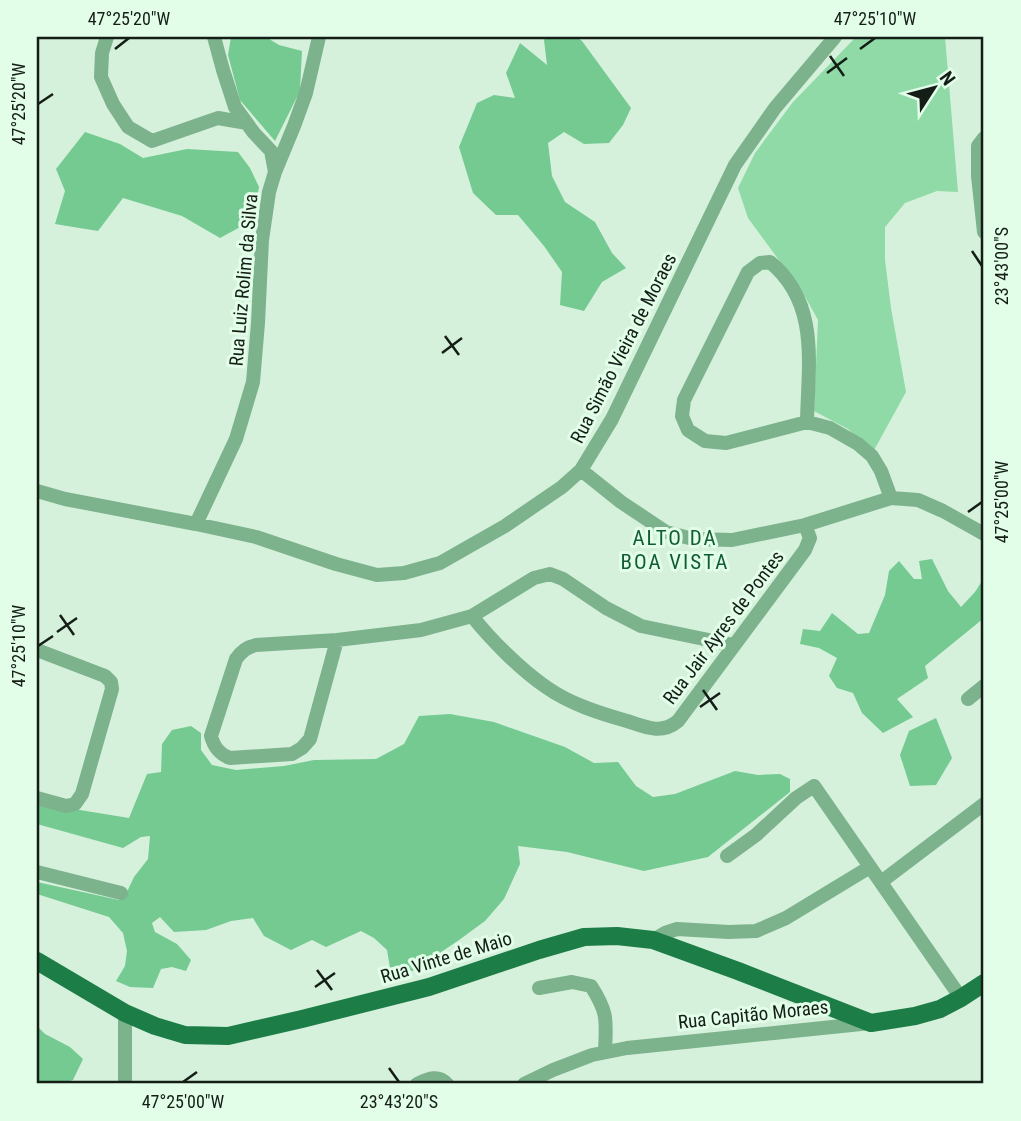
<svg xmlns="http://www.w3.org/2000/svg" width="1021" height="1121" viewBox="0 0 1021 1121" font-family="'Roboto Condensed',sans-serif">
  <style>
    .green { fill: #8fdaa6 }
    .forest { fill: #74ca90 }
    .lines { fill: none; stroke-linecap: round; stroke-linejoin: round }
    .minor { stroke: #7cb28c; stroke-width: 14 }
    .major { stroke: #1d7d47; stroke-width: 18 }
    .ticks { fill: none; stroke: #141e17; stroke-width: 2.5 }
    .labels { text-anchor: middle; stroke-width: 6; stroke-linejoin: round; paint-order: stroke }
    .street-label { font-size: 19px; fill: #141e17; stroke: #e2fee9 }
    .neighbourhood-label { font-size: 21px; letter-spacing: 2px; fill: #115d33; stroke: #e2fee9 }
    .neatline { fill: none; stroke: #141e17; stroke-width: 2.5 }
    .ticks-label { font-size: 18px; text-anchor: middle; fill: #141e17 }
  </style>
  <rect width="100%" height="100%" fill="#d5f1dc"/>
  <path class="green" d="M856,37H945L958,192L937,191L905,203L885,227V260L891,308L906,392L873,452L848,429L814,411L818,320L803,293L748,218L738,188L755,153L793,102Z"/>
  <path class="forest" d="M231,37H266L279,45L302,51L300,91L275,141L240,100L228,55Z
    M546,37H577L582,41L631,108L623,125L609,143L584,144L564,132L548,143L552,176L565,202L595,222L612,253L626,268L602,282L584,311L560,305L562,272L544,246L518,215H496L473,193L459,147L477,103L494,95L515,98L506,73L520,43L547,65L544,40Z
    M85,132L120,144L143,158L187,149L238,152L250,168L259,187L253,220L220,238L182,216L123,198L98,231L55,224L65,191L56,169Z
    M932,559L948,591L961,607L975,592L984,578V618L925,666L928,678L897,699L913,717L883,733L862,713L853,693L837,688L829,676L837,658L819,648L800,644L803,629L820,631L832,613L858,634L869,633L885,595L889,571L899,561L914,579H922L919,561Z
    M450,714L494,722L565,747L594,763L618,762L636,786L653,797L675,794L735,771L758,775L780,774L790,779V792L708,857L644,871L567,852L518,846L520,864L504,899L485,921L459,940L413,971L390,968L387,950L374,938L361,931L326,947L312,940L291,950L264,936L253,918L231,921L206,930L174,932L160,917L152,923L155,932L177,944L191,960L186,971L172,967L161,969L153,988L130,987L116,981L125,966L127,951L123,933L109,917L37,894V882L119,900L126,894L134,877L148,859L150,836L141,837L123,848L37,824V803L129,818L147,774L161,772L162,744L172,730L191,726L201,733V750L212,765L236,770L284,766L314,760L376,759L404,744L419,716Z
    M936,718L952,758L936,785L910,786L900,755L909,731Z
    M37,1026L45,1034L70,1047L83,1059L73,1080L59,1084H37Z"/>
  <g class="lines">
    <path class="minor" d="M107,37L102,53L101,77L113,104L128,127L152,141L218,118L247,123
      M214,37L223,70L235,107L254,133L271,151L275,172
      M984,138L978,146V176L984,232
      M807,422C808,365 820,303 770,262L760,263L748,272L684,400L682,416L688,430L705,441L726,443L807,422L830,428L858,444L872,456L881,471L891,498
      M581,470L621,502L666,532L693,539L732,540L805,525L891,498L918,500L943,511L984,534
      M37,491L65,499L196,524L256,537L336,564L377,575L404,573L440,563L505,526L562,487L581,470L612,419L735,165L775,108L835,37
      M196,524L236,439L253,382L258,323L262,240L269,192L275,172L294,126L306,93L319,37
      M472,616C491,640 521,670 546,687C570,704 599,713 627,721C645,727 661,735 678,721L805,550L810,538L805,525
      M337,640L310,739L302,748L292,754L230,758C219,754 214,747 211,736L236,659C242,651 247,647 256,645L337,640L421,630L472,616L534,578L550,574L563,579L606,608L641,626L733,645
      M37,650L105,676L111,682L112,689L82,794L75,804L66,806L37,798
      M968,699L984,686
      M727,856L756,835L796,798L814,786L961,998
      M37,872L121,893
      M881,882L984,804
      M653,940L665,933L677,929L729,932L756,931L786,918L870,867
      M539,988L572,982L591,986C609,1014 606,1021 605,1052
      M125,1013V1084
      M417,1084C428,1079 438,1074 447,1084
      M524,1084L553,1070L592,1055L627,1048L871,1023"/>
    <path class="major" d="M37,961L125,1013L155,1026L185,1035L228,1036L302,1019L429,987L539,950L584,937L617,936L653,940L738,971L871,1023L915,1016L940,1009L961,998L984,983"/>
  </g>
  <path class="ticks" d="M115,49L129,38M860,49L875,38M830,56L844,76M827,73L847,58M38,104L53,94M972,251L982,266M445,336L459,355M442,353L462,338M968,512L982,502M60,615L74,635M57,632L77,618M38,646L53,636M703,690L717,710M700,707L720,693M317,970L332,990M315,987L335,973M389,1068L399,1082M183,1082L197,1072"/>
  <g class="labels">
    <g class="street-label">
      <text transform="translate(243 280) rotate(-85)" y="7">Rua Luiz Rolim da Silva</text>
      <text transform="translate(623 348) rotate(-63)" y="7">Rua Simão Vieira de Moraes</text>
      <text transform="translate(723 627) rotate(-53)" y="7">Rua Jair Ayres de Pontes</text>
      <text transform="translate(446 957) rotate(-17)" y="7">Rua Vinte de Maio</text>
      <text transform="translate(753 1014) rotate(-6)" y="7">Rua Capitão Moraes</text>
    </g>
    <g class="neighbourhood-label">
      <text x="675" y="545">ALTO DA<tspan x="675" dy="24">BOA VISTA</tspan></text>
    </g>
  </g>
  <rect width="1021" height="1121" fill="none" stroke="#e2fee9" stroke-width="77"/>
  <g transform="translate(934 88) rotate(54)" stroke="#e2fee9" stroke-width="5" paint-order="stroke">
  <path d="M0-5L12 26L0 18L-12 26Z" fill="#141e17"/>
  <text y="-10" font-size="19" font-weight="bold" text-anchor="middle" fill="#141e17">N</text>
  </g>
  <rect x="38" y="38" width="944" height="1044" class="neatline"/>
  <g class="ticks-label">
    <text x="129" y="25">47°25'20"W</text>
    <text x="875" y="25">47°25'10"W</text>
    <text transform="translate(19 104) rotate(-90)" y="6">47°25'20"W</text>
    <text transform="translate(1002 266) rotate(-90)" y="6">23°43'00"S</text>
    <text transform="translate(1002 502) rotate(-90)" y="6">47°25'00"W</text>
    <text transform="translate(19 646) rotate(-90)" y="6">47°25'10"W</text>
    <text x="183" y="1108">47°25'00"W</text>
    <text x="399" y="1108">23°43'20"S</text>
  </g>
</svg>
